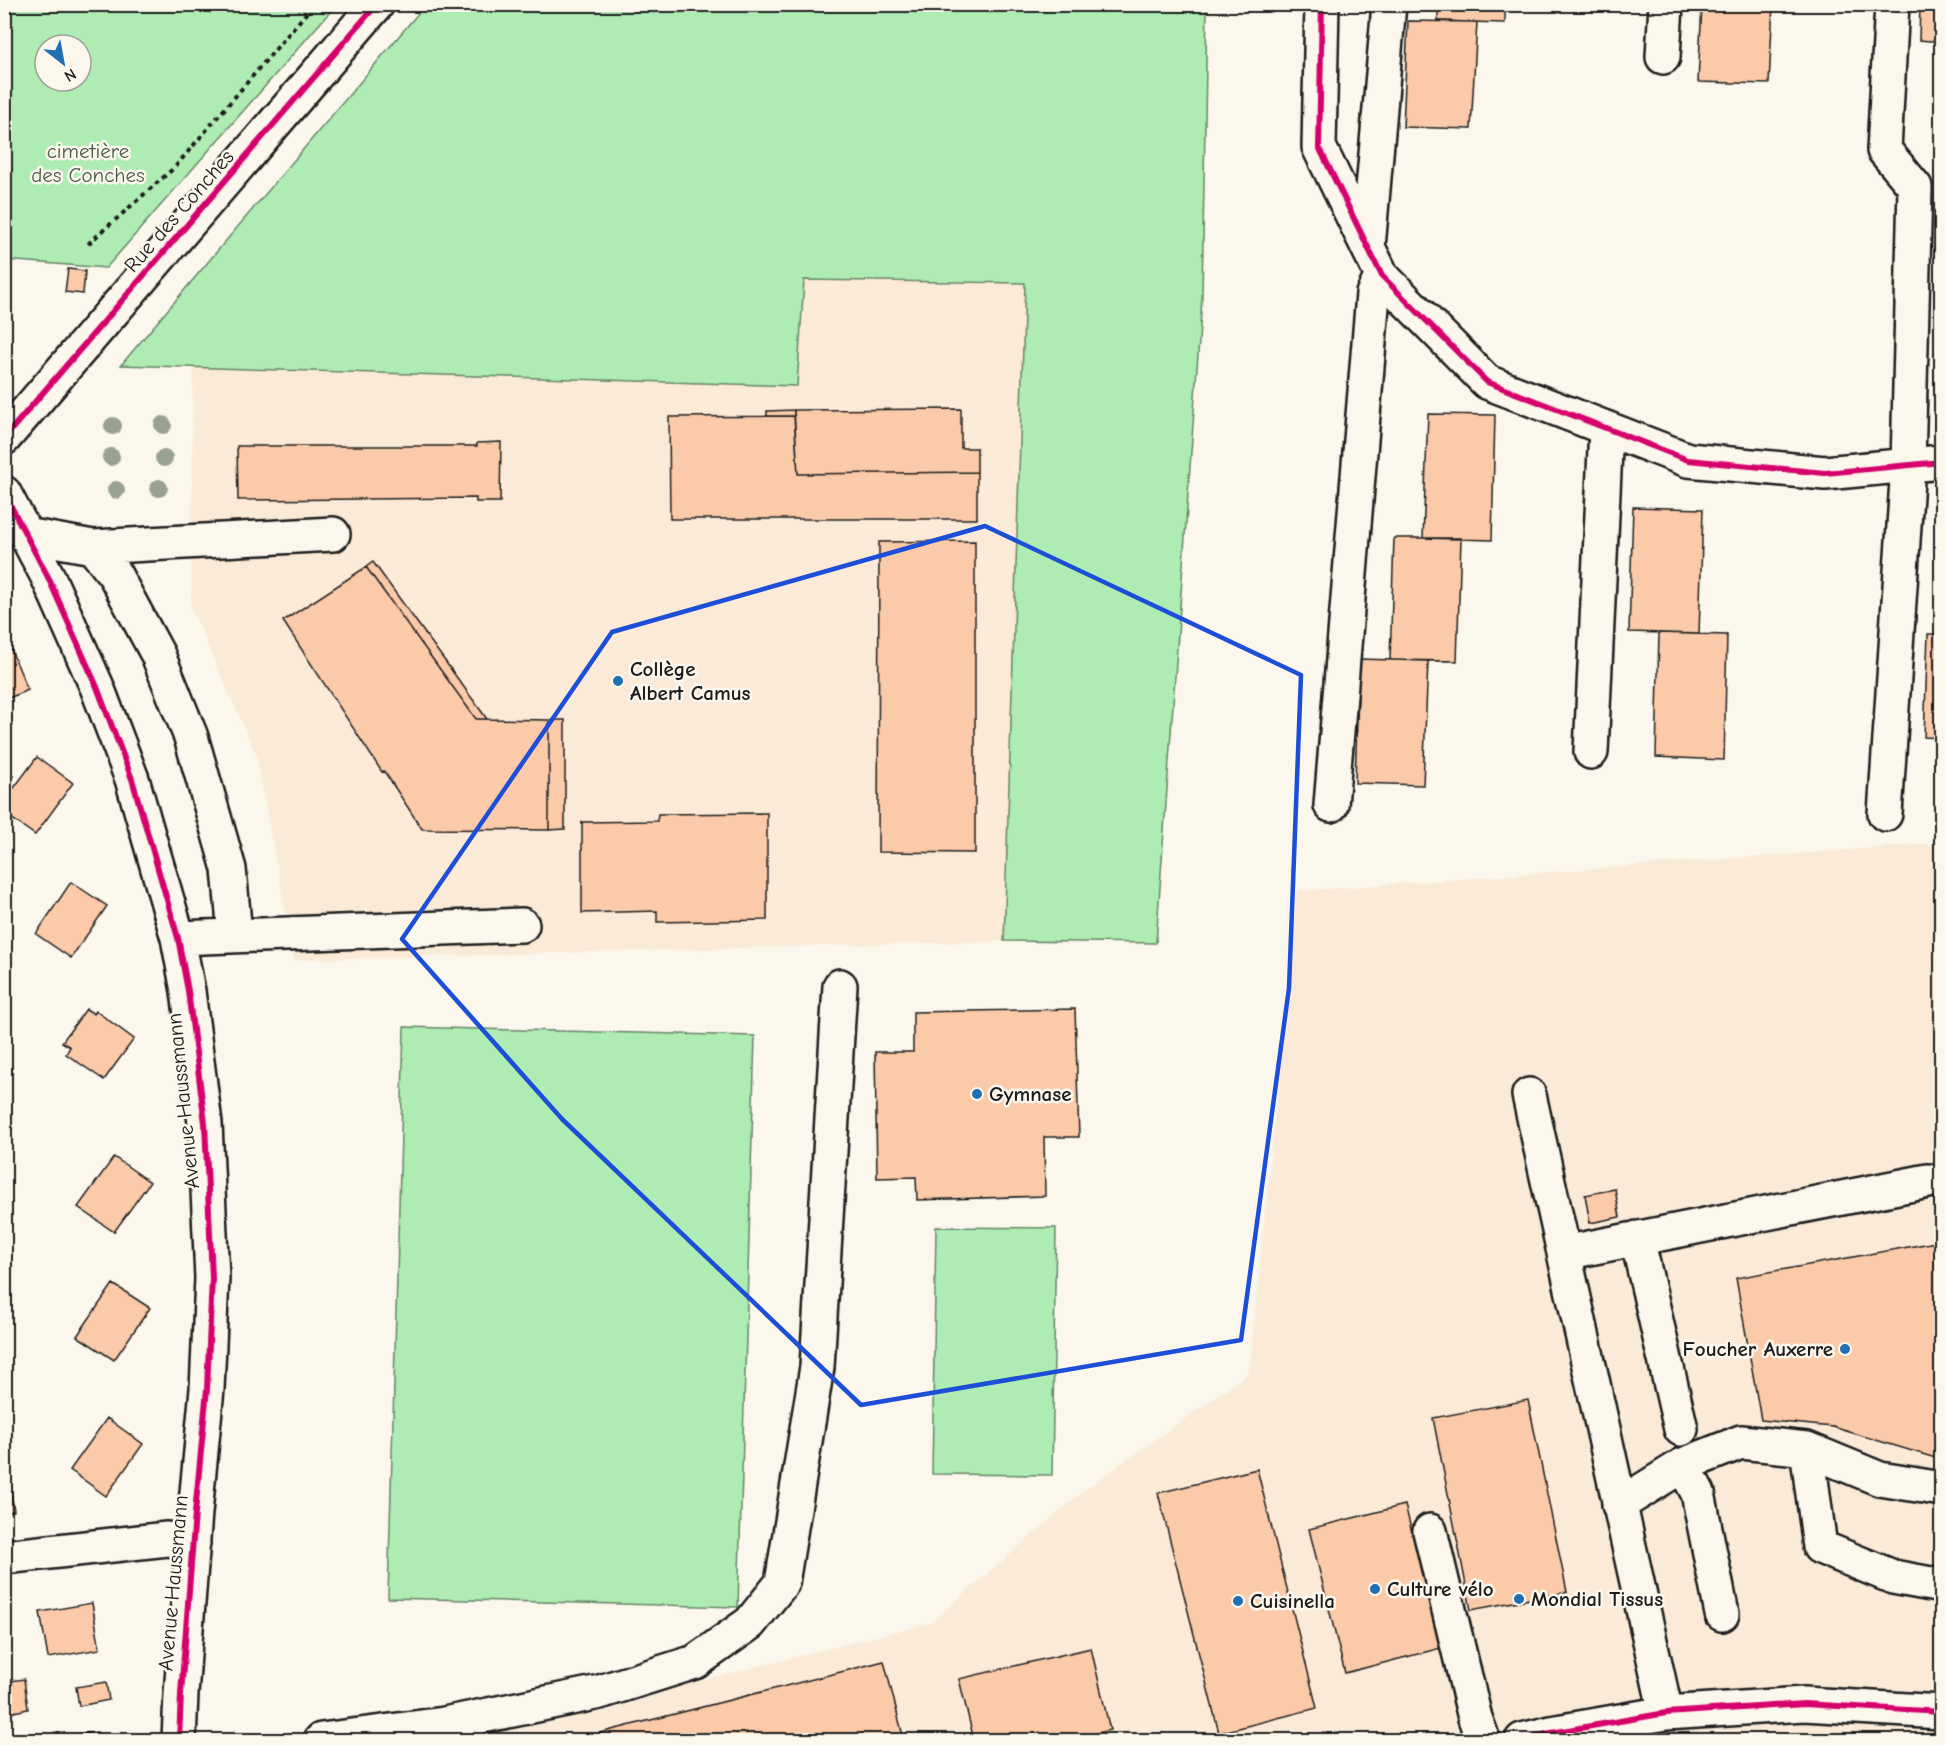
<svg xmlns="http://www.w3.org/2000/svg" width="1946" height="1745" viewBox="0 0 1946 1745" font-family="'Comic Neue',sans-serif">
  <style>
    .built { fill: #fbead8 }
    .green { fill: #aeecb3; stroke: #658468; stroke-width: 1.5; fill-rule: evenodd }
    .building { fill: #facaa9; stroke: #1c1c1c; stroke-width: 1.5 }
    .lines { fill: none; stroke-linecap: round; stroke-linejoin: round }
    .minor-casing { stroke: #1c1c1c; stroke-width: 38 }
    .path { stroke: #1c1c1c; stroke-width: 4; stroke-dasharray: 4.5 4.5; stroke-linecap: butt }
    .minor { stroke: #fbf7ec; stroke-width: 33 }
    .cycleway-casing { stroke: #fbf7ec; stroke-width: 10 }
    .cycleway { stroke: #d6006c; stroke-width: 6 }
    .tree { fill: #99a192 }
    .marked { fill: none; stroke: #1d4ed8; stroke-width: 4.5; stroke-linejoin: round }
    .poi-dot { fill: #1f6fb2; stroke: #fbf7ec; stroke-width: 2 }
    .labels { text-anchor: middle; stroke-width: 5; stroke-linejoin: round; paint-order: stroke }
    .park-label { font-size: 21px; fill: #485a49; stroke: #fbf7ec }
    .street-label { font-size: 21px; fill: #1c1c1c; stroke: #fbf7ec }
    .poi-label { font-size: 21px; font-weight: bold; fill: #1c1c1c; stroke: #fbf7ec; text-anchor: start }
  </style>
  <rect width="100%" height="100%" fill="#fbf7ec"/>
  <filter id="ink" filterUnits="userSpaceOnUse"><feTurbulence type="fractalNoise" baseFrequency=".0167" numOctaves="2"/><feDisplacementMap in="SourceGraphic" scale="12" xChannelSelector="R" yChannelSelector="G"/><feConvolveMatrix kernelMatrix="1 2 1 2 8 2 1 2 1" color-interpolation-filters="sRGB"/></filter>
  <g filter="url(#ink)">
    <path class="built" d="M804,280L1025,283L1004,941L294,960L256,754L191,608L193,367L796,386Z
      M1941,843V1740H463L930,1623L1087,1488L1249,1373L1297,891Z"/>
    <path class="green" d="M426,4L1207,5L1202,298L1156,943L1004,941L1025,283L804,280L797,386L121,365Z
      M4,5L5,4L336,5L106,268L5,260ZM45,45H81V81H45Z
      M404,1027L755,1036L738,1607L388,1598Z
      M936,1227L1056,1228L1052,1475L932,1474Z"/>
    <path class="building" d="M1438,4H1505V23L1438,21Z
      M1702,4H1773L1769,84L1698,82Z
      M1920,4H1942V42L1919,40Z
      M1408,21L1477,22L1471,129L1403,127Z
      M68,269L85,271L83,294L65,292Z
      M961,409V448H977V472L798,474L794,410Z
      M794,410V416H767V411Z
      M1428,414L1495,415L1492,540L1423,538Z
      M794,416L798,474L977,472V519H670L669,417Z
      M501,442L500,502H476V498L238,500L237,446H477V443Z
      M1633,507L1703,509L1699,634L1629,632Z
      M1394,538H1461L1457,661L1390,660Z
      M975,541V853L878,852L879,542Z
      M373,562L487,719H476L366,567Z
      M366,567L476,719L549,720V830L422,829L384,771L382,772L283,621Z
      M4,633L28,690L4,700Z
      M1659,633L1727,635L1724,760L1656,757Z
      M1928,634H1942V738L1924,737Z
      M1359,659L1428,661L1423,785L1355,783Z
      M549,720H565V829L549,830Z
      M37,757L73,783L35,835L4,813V770L13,776L8,783L14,788Z
      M767,813V920L657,922V911L582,913V822L657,821L658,814Z
      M71,882L107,906L71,958L36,934Z
      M86,1009L94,1014L96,1011L134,1039L104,1080L66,1054L70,1047L62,1042Z
      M1075,1009L1079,1137H1044L1045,1196L917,1200L916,1177L877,1178L875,1052H913V1012Z
      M114,1157L150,1182L114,1232L78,1207Z
      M1615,1189L1620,1217L1590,1223L1585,1195Z
      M1942,1241V1460L1833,1427L1761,1420L1736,1278Z
      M113,1284L150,1308L114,1360L77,1336Z
      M1528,1400L1567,1592L1471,1610L1433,1418Z
      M107,1418L143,1444L106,1496L70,1470Z
      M4,1466H7L14,1511L4,1513Z
      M1257,1469L1317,1708L1219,1733L1158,1493Z
      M1405,1505L1441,1648L1345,1673L1309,1529Z
      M92,1603L100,1649L48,1658L40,1612Z
      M1091,1648L1110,1730L1069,1740H974L959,1679Z
      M884,1661L904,1740H572Z
      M24,1679L28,1709L9,1713L4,1682Z
      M106,1682L109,1700L79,1706L76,1687Z
      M97,1732L98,1740H51V1737Z"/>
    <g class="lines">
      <g class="minor-casing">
        <path id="minor" d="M1322,4L1319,147L1382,276L1487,382L1688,460L1825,473L1942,462
          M1663,57L1666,4
          M1368,247L1389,4
          M4,438L377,4
          M4,493L48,577L97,687L132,779L178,938L188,991L205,1123L212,1278L207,1389L195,1513L181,1694L179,1740
          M26,535L93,547L333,534
          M93,547L115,575L158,655L191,737L229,869L235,935
          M1591,752L1606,428
          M1331,805L1373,294L1382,276
          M1885,814L1908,465L1915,187L1884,150L1892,4
          M178,938L522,925
          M1529,1095L1666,1713
          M1637,1238L1681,1429
          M1564,1253L1928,1181
          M1807,1449L1820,1547L1893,1577L1942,1586
          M1683,1465L1698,1493L1722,1614
          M1619,1505L1683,1465L1741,1442L1807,1449L1880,1479L1942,1489
          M1430,1531L1475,1718L1483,1740
          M4,1557L167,1539L193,1543
          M321,1740L444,1724L600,1692L695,1662L750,1623L782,1583L817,1367L840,986
          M1522,1740L1551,1733L1666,1713L1804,1704L1942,1712"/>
      </g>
      <path class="path" d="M88,244L175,167L314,4"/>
      <use href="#minor" class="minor"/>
      <g class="cycleway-casing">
        <path id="cycleway" d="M1322,4L1319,147L1382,276L1487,382L1688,460L1825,473L1942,462
          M4,438L377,4
          M4,493L48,577L97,687L132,779L178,938L188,991L205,1123L212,1278L207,1389L195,1513L181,1694L179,1740
          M1522,1740L1551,1733L1666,1713L1804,1704L1942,1712"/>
      </g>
      <use href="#cycleway" class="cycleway"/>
    </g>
    <g class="tree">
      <circle cx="163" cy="425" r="9"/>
      <circle cx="113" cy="426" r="9"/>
      <circle cx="111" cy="457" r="9"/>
      <circle cx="164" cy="458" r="9"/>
      <circle cx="159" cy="488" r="9"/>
      <circle cx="116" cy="490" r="9"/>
    </g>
  </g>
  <path class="marked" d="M985,526L1301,675L1289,988L1241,1340L861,1405L562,1119L402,939L612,632Z"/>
  <g class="poi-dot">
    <circle cx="618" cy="681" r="6"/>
    <circle cx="977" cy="1094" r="6"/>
    <circle cx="1845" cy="1349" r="6"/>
    <circle cx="1375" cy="1589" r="6"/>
    <circle cx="1519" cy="1599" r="6"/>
    <circle cx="1238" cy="1601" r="6"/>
  </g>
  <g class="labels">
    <g class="park-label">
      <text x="88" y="158">cimetière<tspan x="88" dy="24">des Conches</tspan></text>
    </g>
    <g class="street-label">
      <text transform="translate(179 211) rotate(-49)" y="7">Rue des Conches</text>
      <text transform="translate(183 1101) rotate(-96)" y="7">Avenue Haussmann</text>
      <text transform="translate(173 1583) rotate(-85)" y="7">Avenue Haussmann</text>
    </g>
    <g class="poi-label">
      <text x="630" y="676">Collège<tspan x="630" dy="24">Albert Camus</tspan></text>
      <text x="989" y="1101">Gymnase</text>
      <text x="1833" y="1356" text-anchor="end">Foucher Auxerre</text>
      <text x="1387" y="1596">Culture vélo</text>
      <text x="1531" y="1606">Mondial Tissus</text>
      <text x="1250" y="1608">Cuisinella</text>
    </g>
  </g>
  <rect width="1946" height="1745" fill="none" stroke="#fbf7ec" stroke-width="24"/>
  <rect x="12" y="12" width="1922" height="1721" fill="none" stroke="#1c1c1c" stroke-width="2" filter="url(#ink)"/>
  <g transform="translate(63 63) rotate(149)"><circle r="28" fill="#fbf7ec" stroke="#a29f99" stroke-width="1.5"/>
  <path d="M0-4.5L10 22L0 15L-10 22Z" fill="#1f6fb2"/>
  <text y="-9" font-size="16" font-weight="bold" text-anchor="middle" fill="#1c1c1c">N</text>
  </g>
</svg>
